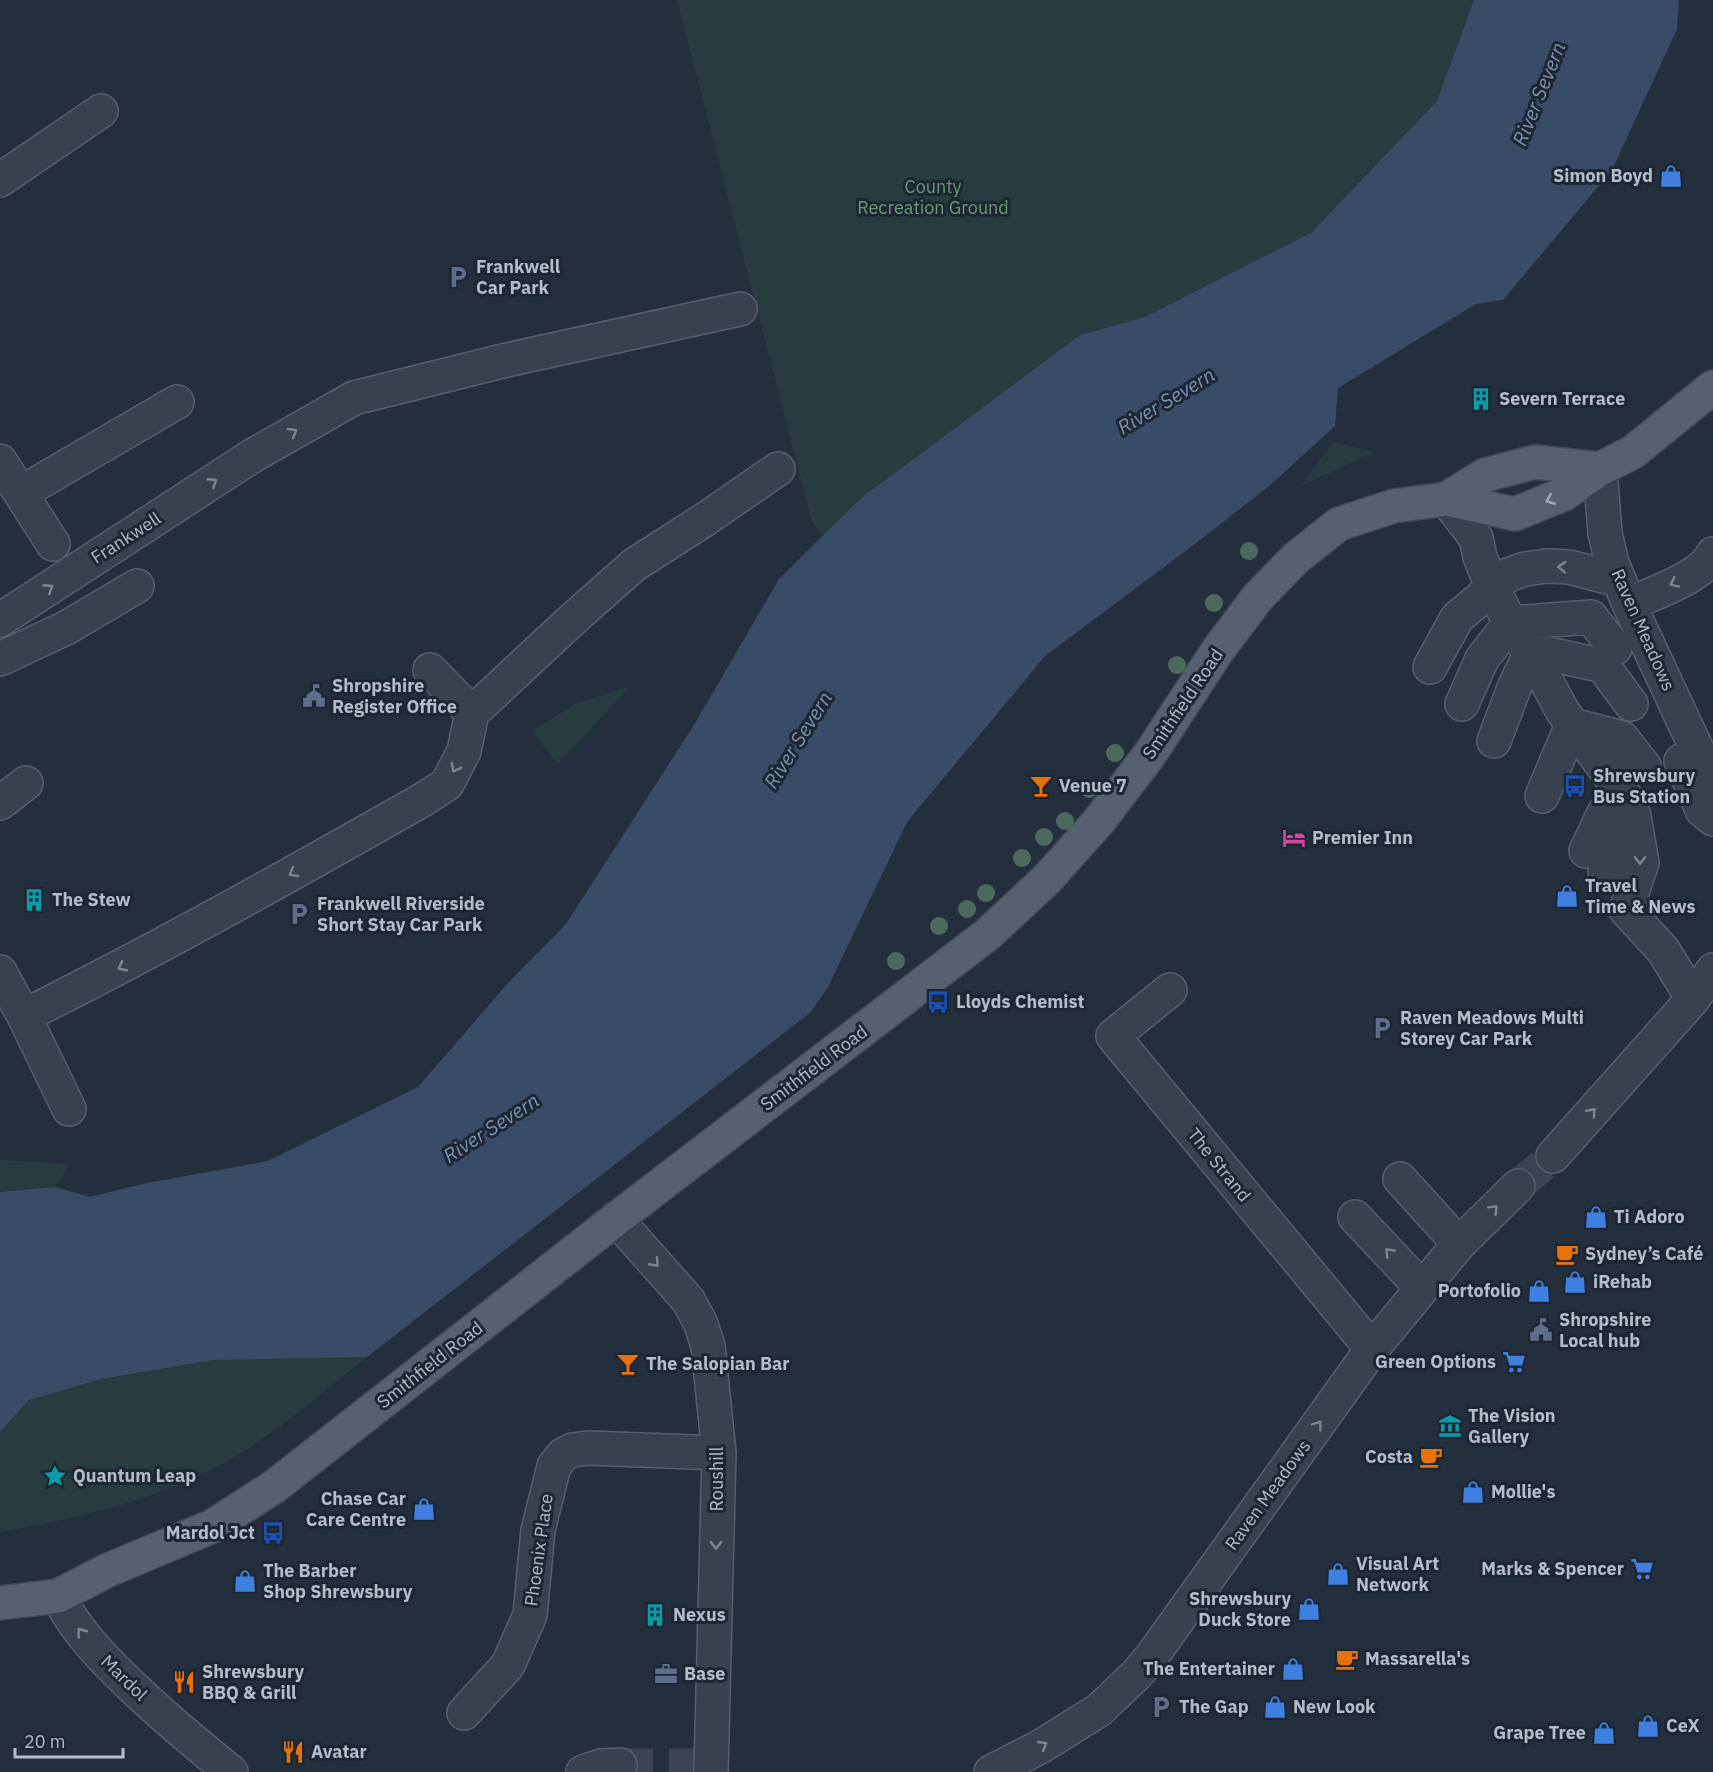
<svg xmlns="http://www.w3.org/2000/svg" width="1713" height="1772" viewBox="0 0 1713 1772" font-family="'IBM Plex Sans',sans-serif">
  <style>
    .green { fill: #263c3f }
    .water { fill: #394c67 }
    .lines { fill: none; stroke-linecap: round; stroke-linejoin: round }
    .minor-tunnel { stroke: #3a4453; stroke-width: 33; stroke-dasharray: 33 16; stroke-linecap: butt }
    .minor-casing { stroke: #565f6c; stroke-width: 36 }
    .major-casing { stroke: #414a57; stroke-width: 36 }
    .minor { stroke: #38414e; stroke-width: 33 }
    .major { stroke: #56606e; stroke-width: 33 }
    .tree { fill: #4b6a5d }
    .oneway { stroke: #7c8592 }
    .oneway2 { stroke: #a1aab7 }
    .labels { text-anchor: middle; stroke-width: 6; stroke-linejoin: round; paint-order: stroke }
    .poi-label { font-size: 18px; font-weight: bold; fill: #b4bcc9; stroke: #1d2633; text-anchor: start }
    .park-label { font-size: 18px; fill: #6b9a76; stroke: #1d2633 }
    .street-label { font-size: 18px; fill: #b4bcc9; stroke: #1d2633 }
    .water-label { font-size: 20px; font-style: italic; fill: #7c92b1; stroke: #1d2633 }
  </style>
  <rect width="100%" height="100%" fill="#242f3e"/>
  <path class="green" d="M677,0H1474L1437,101L1312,232L1145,317L1080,335L861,498L822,536L812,522Z
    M1333,442L1375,452L1301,486Z
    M625,688L628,689L558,764L532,731L577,703Z
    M0,1160L70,1164L55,1187L0,1192Z
    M367,1357C323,1392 279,1431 231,1459C160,1500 79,1518 0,1532V1432L29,1400L101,1379L213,1360Z"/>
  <path class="water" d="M1474,0H1679L1677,29L1612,170L1503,300L1476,304L1338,388L1335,426L1268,487L1187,550L1045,656L907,822L828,987L811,1012L367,1357L213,1360L101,1379L29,1400L0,1432V1192L55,1187L90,1197L147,1183L268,1161L418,1087L508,983L566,924L694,725L779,579L861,498L1080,335L1145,317L1312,232L1437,101Z"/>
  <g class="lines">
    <path class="minor-tunnel" d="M1518,1186L1553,1156
      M620,1765H695"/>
    <g class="minor-casing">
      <path id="minor" d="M0,180L101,111
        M0,461L53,544
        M1600,469L1605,533L1612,563L1629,604L1713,784
        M21,493L177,402
        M1446,499L1476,538L1480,557L1493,589L1513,628L1537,664L1563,712L1630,803L1634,816L1642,863L1626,910L1663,950L1693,999
        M1629,604C1652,594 1702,577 1713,554
        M0,620L252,456L354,398L507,360L740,309
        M0,659L66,628L137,586
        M1430,667L1457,618L1508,575L1525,569L1547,566L1569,567L1619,580
        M430,670L472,713
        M1462,704L1482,659L1510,623L1591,617L1615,648
        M1494,741L1514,688L1530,654H1550L1603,666L1631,704
        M1681,761L1702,810L1713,819
        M1542,796L1572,725L1622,738L1644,766
        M0,803L26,783
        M1586,851L1604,813L1619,789
        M1605,872L1622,834L1634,816
        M0,972L24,1016L69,1109
        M1170,990L1113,1036L1372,1349
        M24,1016C160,948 292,874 424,799L447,784L464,751L472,713L574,618L634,565L707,518L778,469
        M1553,1156L1693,999L1713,970
        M1400,1179L1459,1244
        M1355,1217L1422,1288
        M616,1219L688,1300L700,1322L708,1346L719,1453L711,1772
        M58,1596C78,1635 109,1665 140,1694C170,1722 200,1747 231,1772
        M464,1713L508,1665L530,1615L538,1530L554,1466L563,1455L572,1450L588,1448L719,1453
        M583,1772L601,1766L620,1765
        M991,1772L1040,1747L1099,1710L1136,1675L1152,1656L1372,1349L1459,1244L1518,1186"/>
    </g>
    <g class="major-casing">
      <path id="major" d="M1446,499L1485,475L1535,462L1600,469
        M0,1603L58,1596L106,1571L213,1526L275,1486L616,1219L988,934L1047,879L1099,821L1150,754L1218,650L1258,597L1296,558L1339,524L1394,506L1446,499L1515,514L1564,494L1600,469L1633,452L1713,387"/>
    </g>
    <use href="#minor" class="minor"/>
    <use href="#major" class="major"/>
  </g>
  <g class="tree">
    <circle cx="1249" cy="551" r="9"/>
    <circle cx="1214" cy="603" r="9"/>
    <circle cx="1177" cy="665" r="9"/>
    <circle cx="1115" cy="753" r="9"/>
    <circle cx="1089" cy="789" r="9"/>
    <circle cx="1065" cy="821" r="9"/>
    <circle cx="1044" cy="837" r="9"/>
    <circle cx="1022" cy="858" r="9"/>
    <circle cx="986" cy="893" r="9"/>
    <circle cx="967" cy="909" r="9"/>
    <circle cx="939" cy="926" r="9"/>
    <circle cx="896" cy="961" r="9"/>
  </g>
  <defs><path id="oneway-chevron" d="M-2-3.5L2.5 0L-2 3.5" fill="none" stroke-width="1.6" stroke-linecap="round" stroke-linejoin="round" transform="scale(1.5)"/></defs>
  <g class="oneway">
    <use href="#oneway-chevron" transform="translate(293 432) rotate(-30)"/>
    <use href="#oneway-chevron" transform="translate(213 482) rotate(-33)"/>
    <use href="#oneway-chevron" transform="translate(1562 567) rotate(-177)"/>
    <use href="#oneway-chevron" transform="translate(1674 583) rotate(155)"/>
    <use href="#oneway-chevron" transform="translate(49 588) rotate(-33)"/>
    <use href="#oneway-chevron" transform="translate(455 768) rotate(118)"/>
    <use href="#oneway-chevron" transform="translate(1640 860) rotate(91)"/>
    <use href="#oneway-chevron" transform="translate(293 873) rotate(150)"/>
    <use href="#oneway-chevron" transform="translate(122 967) rotate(152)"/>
    <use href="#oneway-chevron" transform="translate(1592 1112) rotate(-48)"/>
    <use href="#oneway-chevron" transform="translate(1494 1209) rotate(-45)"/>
    <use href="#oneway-chevron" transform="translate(1389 1252) rotate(-133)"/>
    <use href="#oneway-chevron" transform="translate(655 1263) rotate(48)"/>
    <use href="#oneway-chevron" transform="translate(1318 1425) rotate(-54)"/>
    <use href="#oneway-chevron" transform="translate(716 1545) rotate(91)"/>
    <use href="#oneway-chevron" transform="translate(81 1632) rotate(-127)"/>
    <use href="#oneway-chevron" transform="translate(1043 1745) rotate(-30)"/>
  </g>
  <use class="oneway2" href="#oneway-chevron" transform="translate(1550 500) rotate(158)"/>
  <defs>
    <g id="shop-bare" transform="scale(1.8)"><path d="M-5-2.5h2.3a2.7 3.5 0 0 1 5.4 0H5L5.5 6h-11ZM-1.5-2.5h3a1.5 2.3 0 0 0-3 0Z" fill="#3f7fe0" stroke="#1d2633" stroke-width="2.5" paint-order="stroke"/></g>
    <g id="parking-bare" transform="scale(1.8)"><path d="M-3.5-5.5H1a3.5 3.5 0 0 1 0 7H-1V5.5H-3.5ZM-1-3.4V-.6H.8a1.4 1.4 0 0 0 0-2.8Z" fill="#5c6f8a" stroke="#1d2633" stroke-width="2.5" paint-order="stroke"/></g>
    <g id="building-bare" transform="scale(1.8)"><path d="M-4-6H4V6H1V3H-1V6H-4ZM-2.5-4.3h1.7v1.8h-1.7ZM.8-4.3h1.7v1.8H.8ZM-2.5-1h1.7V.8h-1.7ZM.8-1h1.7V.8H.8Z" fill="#0f9aa8" stroke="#1d2633" stroke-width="2.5" paint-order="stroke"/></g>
    <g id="civic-bare" transform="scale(1.8)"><path d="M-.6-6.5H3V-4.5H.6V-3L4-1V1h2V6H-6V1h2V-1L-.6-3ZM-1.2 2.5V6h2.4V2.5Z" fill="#5c6f8a" stroke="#1d2633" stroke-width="2.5" paint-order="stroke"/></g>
    <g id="bar-bare" transform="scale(1.8)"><path d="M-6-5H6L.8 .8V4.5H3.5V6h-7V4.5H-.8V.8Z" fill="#e8710a" stroke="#1d2633" stroke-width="2.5" paint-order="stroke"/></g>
    <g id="bus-bare" transform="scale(1.8)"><path d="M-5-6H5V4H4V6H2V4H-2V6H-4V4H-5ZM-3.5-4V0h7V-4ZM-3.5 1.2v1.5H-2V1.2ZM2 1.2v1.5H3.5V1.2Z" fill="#1a4fb4" stroke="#1d2633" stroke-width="2.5" paint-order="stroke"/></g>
    <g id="hotel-bare" transform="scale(1.8)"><path d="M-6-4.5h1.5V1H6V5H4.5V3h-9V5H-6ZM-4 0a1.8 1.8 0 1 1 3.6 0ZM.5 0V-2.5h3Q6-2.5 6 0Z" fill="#d1479c" stroke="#1d2633" stroke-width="2.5" paint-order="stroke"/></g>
    <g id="cafe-bare" transform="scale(1.8)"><path d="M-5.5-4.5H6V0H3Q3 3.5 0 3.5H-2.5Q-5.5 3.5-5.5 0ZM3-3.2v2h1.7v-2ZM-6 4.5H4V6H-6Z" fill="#e8710a" stroke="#1d2633" stroke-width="2.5" paint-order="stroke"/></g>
    <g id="supermarket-bare" transform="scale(1.8)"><path d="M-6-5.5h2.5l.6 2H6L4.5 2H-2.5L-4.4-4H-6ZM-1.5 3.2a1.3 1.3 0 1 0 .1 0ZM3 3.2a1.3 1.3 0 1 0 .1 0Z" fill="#3f7fe0" stroke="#1d2633" stroke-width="2.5" paint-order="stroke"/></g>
    <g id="museum-bare" transform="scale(1.8)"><path d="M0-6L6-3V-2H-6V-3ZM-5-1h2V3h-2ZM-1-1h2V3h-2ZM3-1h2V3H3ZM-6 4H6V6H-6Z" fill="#0f9aa8" stroke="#1d2633" stroke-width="2.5" paint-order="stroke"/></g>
    <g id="sight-bare" transform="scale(1.8)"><path d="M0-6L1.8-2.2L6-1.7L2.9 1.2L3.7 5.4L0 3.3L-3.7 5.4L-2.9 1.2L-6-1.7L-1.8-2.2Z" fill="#0f9aa8" stroke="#1d2633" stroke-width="2.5" paint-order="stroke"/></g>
    <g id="office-bare" transform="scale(1.8)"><path d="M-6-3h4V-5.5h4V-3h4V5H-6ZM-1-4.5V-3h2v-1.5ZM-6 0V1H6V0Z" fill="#5c6f8a" stroke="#1d2633" stroke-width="2.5" paint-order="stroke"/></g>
    <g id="restaurant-bare" transform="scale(1.8)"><path d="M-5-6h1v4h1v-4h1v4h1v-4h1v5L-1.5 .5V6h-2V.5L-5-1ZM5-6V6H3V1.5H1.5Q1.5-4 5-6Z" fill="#e8710a" stroke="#1d2633" stroke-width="2.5" paint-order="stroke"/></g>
  </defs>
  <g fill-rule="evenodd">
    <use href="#shop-bare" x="1671" y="176"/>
    <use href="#parking-bare" x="458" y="277"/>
    <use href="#building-bare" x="1481" y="399"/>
    <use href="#civic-bare" x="314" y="696"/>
    <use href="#bar-bare" x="1041" y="786"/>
    <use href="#bus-bare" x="1575" y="786"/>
    <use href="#hotel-bare" x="1294" y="838"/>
    <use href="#shop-bare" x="1567" y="896"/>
    <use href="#building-bare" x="34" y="900"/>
    <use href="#parking-bare" x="299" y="914"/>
    <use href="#bus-bare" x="938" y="1002"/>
    <use href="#parking-bare" x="1382" y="1028"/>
    <use href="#shop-bare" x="1596" y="1217"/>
    <use href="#cafe-bare" x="1567" y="1254"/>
    <use href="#shop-bare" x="1575" y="1282"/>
    <use href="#shop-bare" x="1539" y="1291"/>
    <use href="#civic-bare" x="1541" y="1330"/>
    <use href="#supermarket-bare" x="1514" y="1362"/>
    <use href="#bar-bare" x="628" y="1364"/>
    <use href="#museum-bare" x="1450" y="1426"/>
    <use href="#cafe-bare" x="1431" y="1457"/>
    <use href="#sight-bare" x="55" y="1476"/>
    <use href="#shop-bare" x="1473" y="1492"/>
    <use href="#shop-bare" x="424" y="1509"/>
    <use href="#bus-bare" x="273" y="1533"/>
    <use href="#supermarket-bare" x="1642" y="1569"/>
    <use href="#shop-bare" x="1338" y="1574"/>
    <use href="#shop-bare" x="245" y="1581"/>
    <use href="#shop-bare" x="1309" y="1609"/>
    <use href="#building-bare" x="655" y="1615"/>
    <use href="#cafe-bare" x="1347" y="1659"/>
    <use href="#shop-bare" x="1293" y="1669"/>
    <use href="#office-bare" x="666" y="1674"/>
    <use href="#restaurant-bare" x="184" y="1682"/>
    <use href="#parking-bare" x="1161" y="1707"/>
    <use href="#shop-bare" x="1275" y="1707"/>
    <use href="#shop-bare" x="1648" y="1726"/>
    <use href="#shop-bare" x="1604" y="1733"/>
    <use href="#restaurant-bare" x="293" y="1752"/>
  </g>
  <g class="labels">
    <g class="poi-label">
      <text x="1653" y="182" text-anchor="end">Simon Boyd</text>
      <text x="476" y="273">Frankwell<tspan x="476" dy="21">Car Park</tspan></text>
      <text x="1499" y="405">Severn Terrace</text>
      <text x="332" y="692">Shropshire<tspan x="332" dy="21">Register Office</tspan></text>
      <text x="1593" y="782">Shrewsbury<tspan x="1593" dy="21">Bus Station</tspan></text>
      <text x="1059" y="792">Venue 7</text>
      <text x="1312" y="844">Premier Inn</text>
      <text x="1585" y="892">Travel<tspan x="1585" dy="21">Time &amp; News</tspan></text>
      <text x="52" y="906">The Stew</text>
      <text x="317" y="910">Frankwell Riverside<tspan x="317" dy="21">Short Stay Car Park</tspan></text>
      <text x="956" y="1008">Lloyds Chemist</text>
      <text x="1400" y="1024">Raven Meadows Multi<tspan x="1400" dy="21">Storey Car Park</tspan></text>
      <text x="1614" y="1223">Ti Adoro</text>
      <text x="1585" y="1260">Sydney’s Café</text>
      <text x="1593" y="1288">iRehab</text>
      <text x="1521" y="1297" text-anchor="end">Portofolio</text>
      <text x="1559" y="1326">Shropshire<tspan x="1559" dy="21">Local hub</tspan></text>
      <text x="1496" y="1368" text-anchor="end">Green Options</text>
      <text x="646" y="1370">The Salopian Bar</text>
      <text x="1468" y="1422">The Vision<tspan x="1468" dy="21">Gallery</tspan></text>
      <text x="1413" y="1463" text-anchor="end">Costa</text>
      <text x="73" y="1482">Quantum Leap</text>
      <text x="1491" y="1498">Mollie's</text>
      <text x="406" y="1505" text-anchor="end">Chase Car<tspan x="406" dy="21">Care Centre</tspan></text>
      <text x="255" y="1539" text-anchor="end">Mardol Jct</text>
      <text x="1356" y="1570">Visual Art<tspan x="1356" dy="21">Network</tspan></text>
      <text x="1624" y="1575" text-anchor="end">Marks &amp; Spencer</text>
      <text x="263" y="1577">The Barber<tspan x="263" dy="21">Shop Shrewsbury</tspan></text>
      <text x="1291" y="1605" text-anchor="end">Shrewsbury<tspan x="1291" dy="21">Duck Store</tspan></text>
      <text x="673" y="1621">Nexus</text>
      <text x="1365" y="1665">Massarella's</text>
      <text x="1275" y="1675" text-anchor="end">The Entertainer</text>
      <text x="202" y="1678">Shrewsbury<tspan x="202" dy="21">BBQ &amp; Grill</tspan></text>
      <text x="684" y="1680">Base</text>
      <text x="1179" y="1713">The Gap</text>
      <text x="1293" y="1713">New Look</text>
      <text x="1666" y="1732">CeX</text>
      <text x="1586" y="1739" text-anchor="end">Grape Tree</text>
      <text x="311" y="1758">Avatar</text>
    </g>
    <g class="park-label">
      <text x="933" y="193">County<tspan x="933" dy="21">Recreation Ground</tspan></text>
    </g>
    <g class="street-label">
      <text transform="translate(126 538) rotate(-33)" y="6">Frankwell</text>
      <text transform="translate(1643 630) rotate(66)" y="6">Raven Meadows</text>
      <text transform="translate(1183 704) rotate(-56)" y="6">Smithfield Road</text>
      <text transform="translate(814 1068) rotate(-37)" y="6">Smithfield Road</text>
      <text transform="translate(1219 1165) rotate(51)" y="6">The Strand</text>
      <text transform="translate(430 1365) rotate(-38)" y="6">Smithfield Road</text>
      <text transform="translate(717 1479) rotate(-90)" y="6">Roushill</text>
      <text transform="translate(1268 1495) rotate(-54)" y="6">Raven Meadows</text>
      <text transform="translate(539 1550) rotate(-82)" y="6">Phoenix Place</text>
      <text transform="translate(124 1678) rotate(44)" y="6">Mardol</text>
    </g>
    <g class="water-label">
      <text transform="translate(1539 94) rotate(-68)" y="7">River Severn</text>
      <text transform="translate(1166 401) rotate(-31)" y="7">River Severn</text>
      <text transform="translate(798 740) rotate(-58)" y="7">River Severn</text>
      <text transform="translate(491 1128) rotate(-33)" y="7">River Severn</text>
    </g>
  </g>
  <path d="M15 1748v9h108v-9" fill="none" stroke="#b4bcc9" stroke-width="3"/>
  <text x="24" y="1748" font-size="18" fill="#b4bcc9" stroke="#1d2633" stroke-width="4.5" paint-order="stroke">20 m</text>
</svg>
